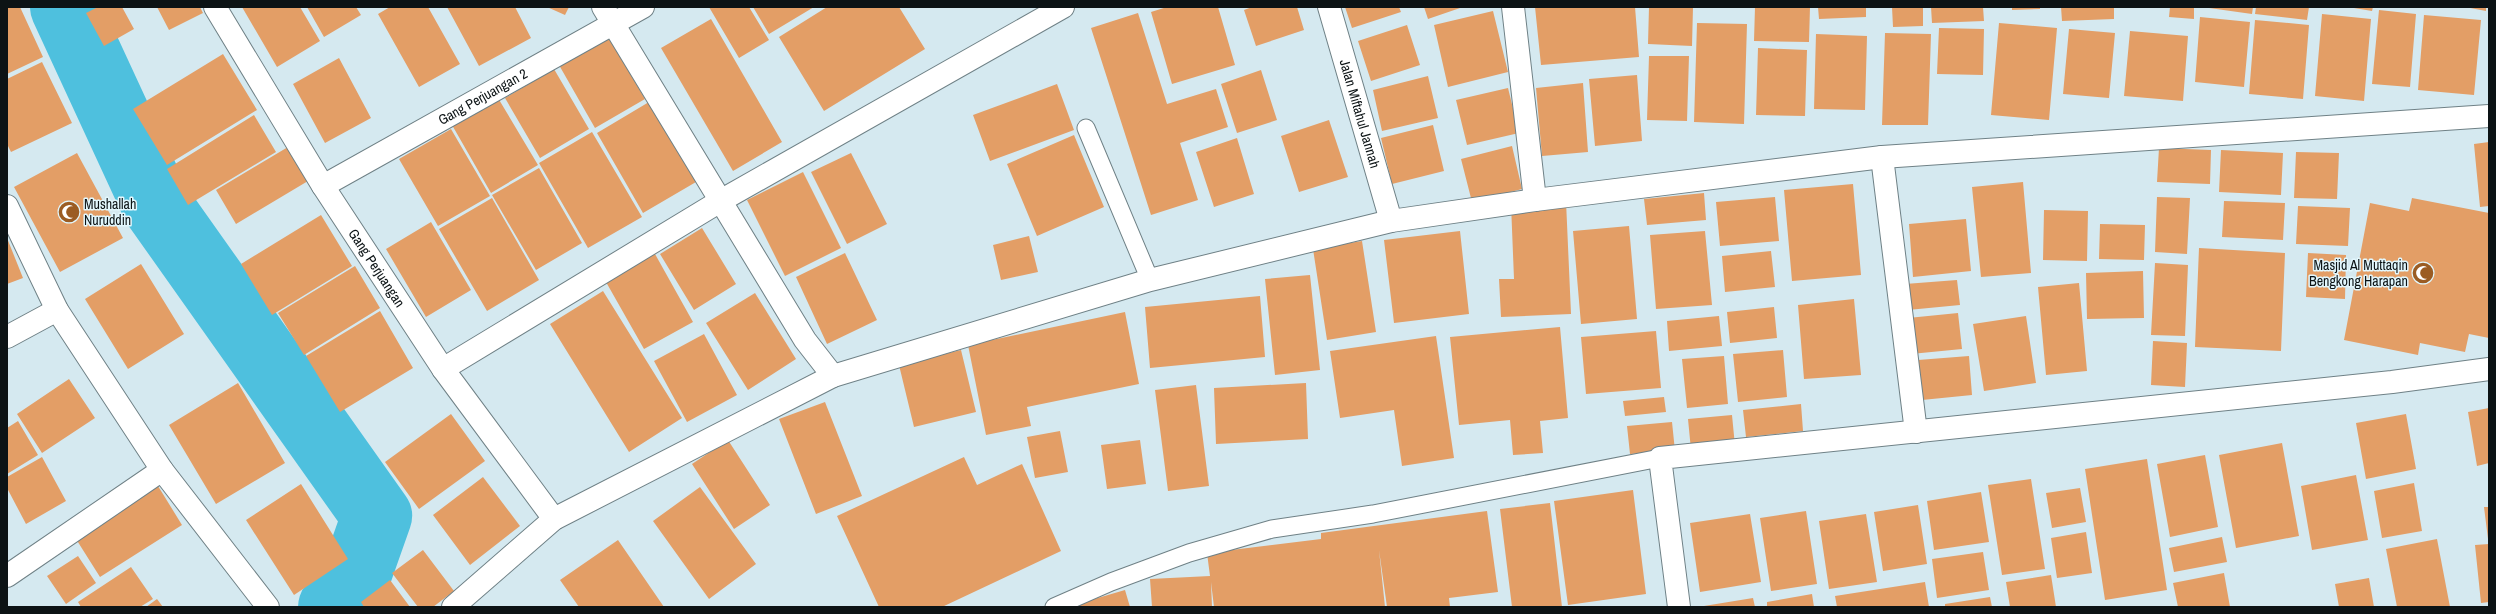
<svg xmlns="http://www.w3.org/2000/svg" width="2496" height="614" viewBox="0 0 2496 614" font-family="'Archivo Narrow',sans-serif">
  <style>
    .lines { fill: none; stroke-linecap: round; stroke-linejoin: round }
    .river { stroke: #4ec0de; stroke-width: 70 }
    .building { fill: #e39e66 }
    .service-casing { stroke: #6f8186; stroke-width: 19 }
    .minor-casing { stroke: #6f8186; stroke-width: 24 }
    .service { stroke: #fff; stroke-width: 17 }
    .minor { stroke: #fff; stroke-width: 22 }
    .labels { text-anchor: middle; stroke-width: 3; stroke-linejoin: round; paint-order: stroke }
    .street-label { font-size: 14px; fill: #0c1315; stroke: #e2f7fd }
    .poi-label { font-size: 14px; fill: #0c1315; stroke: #e2f7fd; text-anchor: start }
  </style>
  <rect width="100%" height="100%" fill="#d5e9f0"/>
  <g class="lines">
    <path class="river" d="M65,7L156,204L377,516L353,584L333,607"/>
  </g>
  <path class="building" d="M7,7H20L43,57L7,74Z
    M98,7H122L134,29L104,46L86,13Z
    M157,7H200L203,13L169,30Z
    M242,7H300L320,41L277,67Z
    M307,7H356L361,15L324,37Z
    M390,7H428L460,64L419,87L378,14Z
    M447,7H515L531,38L479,66Z
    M547,7H569L565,15Z
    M709,7H749L769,40L739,58Z
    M753,7H814L769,34Z
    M827,7H899L925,49L824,111L779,37Z
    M1167,7H1218L1235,65L1172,84L1151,12Z
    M1252,7H1297L1304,30L1256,46L1244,10Z
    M1345,7H1399L1401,12L1352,28Z
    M1424,7H1463L1428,19Z
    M1535,7H1635L1639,57L1541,65Z
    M1649,7H1693L1692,46L1648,44Z
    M1755,7H1810L1809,42L1754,41Z
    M1818,7H1866V17L1819,19Z
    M1892,7H1923V26L1893,27Z
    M1931,7H1983L1984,21L1932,23Z
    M2012,7H2040V9L2012,10Z
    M2061,7H2114V19L2062,21Z
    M2170,7H2194V19L2169,17Z
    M2202,7H2253L2252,14Z
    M2256,7H2309L2307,20L2255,14Z
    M2348,7H2373L2372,11Z
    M2465,7H2486V11Z
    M2379,10L2416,14L2410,87L2372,84Z
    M1493,11L1508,72L1448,87L1434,25Z
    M1138,13L1167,104L1216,89L1228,127L1180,143L1198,200L1151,215L1091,28Z
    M2322,14L2371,19L2364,101L2315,96Z
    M2424,15L2481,20L2474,95L2418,90Z
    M2200,17L2250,22L2244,87L2195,82Z
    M711,19L782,142L733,171L661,48Z
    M2255,20L2309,25L2303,99L2249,94Z
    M1697,23L1747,24L1744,124L1694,122Z
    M1999,23L2057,28L2049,120L1991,115Z
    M1407,25L1420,65L1371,81L1358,41Z
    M1939,28L1984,29L1983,75L1937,74Z
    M2069,29L2115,33L2109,98L2063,94Z
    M2130,31L2188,36L2183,101L2124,96Z
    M1885,33L1931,34L1928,125H1882Z
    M1816,34L1867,36L1865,110L1814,109Z
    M608,36L645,99L595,128L559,65Z
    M1758,48L1807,50L1805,116L1756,115Z
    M223,54L257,110L167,165L133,109Z
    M1649,56H1689L1687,121L1647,120Z
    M339,58L371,118L325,143L293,84Z
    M42,62L72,123L11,152L7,144V79Z
    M554,69L589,129L540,158L505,98Z
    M1261,70L1277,120L1237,133L1221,84Z
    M1637,75L1642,141L1595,146L1589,79Z
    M1428,76L1438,118L1382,131L1373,90Z
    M1583,83L1588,152L1542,156L1536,88Z
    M1057,84L1074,130L990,161L973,115Z
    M1508,88L1519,133L1467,145L1456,100Z
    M498,98L538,165L491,193L452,125Z
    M649,102L696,182L643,213L597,133Z
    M254,115L276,152L188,205L167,169Z
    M1329,120L1348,177L1299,192L1281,136Z
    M1433,125L1444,171L1392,184L1381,138Z
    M451,129L490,196L438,226L399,159Z
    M592,132L642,217L588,248L539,163Z
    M1074,135L1104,207L1037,236L1007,164Z
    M1237,138L1254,194L1214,207L1196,152Z
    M2489,142V206L2480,207L2474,144Z
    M1512,146L1522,189L1472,202L1461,159Z
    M288,147L308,181L236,224L216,190Z
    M2159,148L2211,150L2210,184L2157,182Z
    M2221,150L2283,153L2281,195L2219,192Z
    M2296,152L2339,153L2337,199L2294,198Z
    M77,153L123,238L60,272L14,187Z
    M851,153L887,224L847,244L811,172Z
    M539,168L582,243L536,270L492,195Z
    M803,172L841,248L785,276L747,200Z
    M2023,182L2031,273L1981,277L1972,187Z
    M1853,184L1861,275L1792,281L1784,190Z
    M1704,193L1706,220L1647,225L1644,199Z
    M1775,197L1779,241L1720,246L1716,202Z
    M2157,197L2190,198L2187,254L2155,252Z
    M492,198L539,280L487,311L439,229Z
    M2412,198L2489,213V338L2469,334L2465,352L2420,343L2418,355L2344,340L2370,203L2409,211Z
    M1566,201L1571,314L1501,317L1499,279H1514L1511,204Z
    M2224,201L2285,203L2283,240L2222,237Z
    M2298,206L2350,208L2348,246L2296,244Z
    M2044,210L2088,211L2087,261L2043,260Z
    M321,215L352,266L272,315L241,264Z
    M1966,219L1971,271L1913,277L1909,224Z
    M431,222L471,290L426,317L386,249Z
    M2100,224L2145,225L2144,260L2099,259Z
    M1629,226L1637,319L1581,324L1573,231Z
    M702,228L736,284L694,310L660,254Z
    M1460,231L1469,314L1394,323L1384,240Z
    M1705,231L1712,305L1656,309L1650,235Z
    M1029,236L1038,272L1001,280L993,245Z
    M7,238L23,278L7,284Z
    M1362,241L1376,332L1327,340L1313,249Z
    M2199,248L2285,253L2281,351L2195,347Z
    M1771,251L1775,287L1725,292L1722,256Z
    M845,253L877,320L827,344L796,277Z
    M2308,253L2346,255L2345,299L2306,297Z
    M655,254L693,322L644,349L606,282Z
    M2155,263L2188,265L2185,336L2151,335Z
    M141,264L184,334L128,369L85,299Z
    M355,266L380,308L304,355L278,313Z
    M2143,271L2144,318L2087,319L2086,273Z
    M1310,275L1320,370L1275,375L1265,279Z
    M1957,280L1960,305L1908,310L1905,284Z
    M2079,283L2087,371L2046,375L2038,287Z
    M603,291L682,418L629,452L550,324Z
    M755,293L796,359L748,390L706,323Z
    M1260,296L1265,357L1150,368L1145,307Z
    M1854,299L1861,375L1804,379L1798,305Z
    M1774,307L1777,338L1730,343L1727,312Z
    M380,311L413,368L340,412L306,356Z
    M1125,312L1139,384L1027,407L1031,426L986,435L968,345Z
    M1958,313L1962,349L1911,354L1908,318Z
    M1719,316L1722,346L1669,351L1667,321Z
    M2026,316L2036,383L1984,391L1973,324Z
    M1560,327L1568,418L1540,421L1543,453L1513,455L1510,420L1459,425L1450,337Z
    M1656,331L1661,388L1586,394L1581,337Z
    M704,334L737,395L687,422L654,361Z
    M1436,336L1454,458L1402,466L1394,410L1340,418L1330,351Z
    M2153,341L2187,343L2185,387L2151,385Z
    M961,350L976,412L914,427L899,365Z
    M1783,350L1787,397L1738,402L1733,354Z
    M1724,356L1728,404L1687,408L1682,359Z
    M1969,356L1972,395L1922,400L1918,360Z
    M69,379L95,418L42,453L17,414Z
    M238,383L285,463L216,504L169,425Z
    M1306,383L1308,439L1216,444L1214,388Z
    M1196,385L1209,486L1168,491L1155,390Z
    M1664,397L1666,412L1625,416L1623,401Z
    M825,402L862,496L816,514L779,419Z
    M1801,404L1803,431L1746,437L1743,410Z
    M2489,408V463L2477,466L2468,412Z
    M451,414L485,461L419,509L385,462Z
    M2406,414L2416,469L2366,479L2356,423Z
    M1732,415L1735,446L1691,450L1688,419Z
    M18,421L38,455L7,474V428Z
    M1672,422L1675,451L1630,454L1627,426Z
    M1060,431L1068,472L1035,478L1027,437Z
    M728,440L770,505L734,529L692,464Z
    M1140,440L1146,484L1107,489L1101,445Z
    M2282,443L2299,536L2236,548L2219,455Z
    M2205,455L2218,527L2170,537L2157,464Z
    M42,457L66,501L26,524L7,488V477Z
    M964,457L977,485L1022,464L1061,551L942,607H879L837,516Z
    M2147,459L2167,590L2105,600L2085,469Z
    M2356,475L2368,540L2312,550L2301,486Z
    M483,477L520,526L470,565L433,515Z
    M2031,479L2045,569L2002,575L1988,485Z
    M2414,483L2422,531L2382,538L2374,491Z
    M301,484L348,559L294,595L246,520Z
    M158,486L182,525L100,577L76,539Z
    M700,487L756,564L709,599L653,521Z
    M2080,488L2086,522L2052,528L2046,493Z
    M1633,490L1646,594L1568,605L1554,501Z
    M1981,492L1989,542L1934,550L1927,501Z
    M1550,503L1562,607H1512L1500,509Z
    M1918,505L1927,564L1883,571L1874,512Z
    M2484,507H2489V539H2488Z
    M1487,511L1498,592L1449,598L1450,607H1387L1379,550L1385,607H1214L1211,582L1212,607H1152L1150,579L1210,576L1207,553L1321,539V533Z
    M1806,511L1817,584L1771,591L1760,518Z
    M1750,514L1761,582L1700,592L1690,523Z
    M1866,514L1877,582L1829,589L1819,521Z
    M2086,532L2092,573L2057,578L2051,538Z
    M2222,537L2227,562L2174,572L2169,548Z
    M2437,539L2450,607H2397L2386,549Z
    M618,540L664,607H579L560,580Z
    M2489,544V602L2481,603L2475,545Z
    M423,550L454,591L433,607H418L392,573Z
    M1983,552L1989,590L1937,598L1932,559Z
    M78,556L96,583L66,604L47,576Z
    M131,567L153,599L140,607H81L78,602Z
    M2224,573L2230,607H2178L2173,583Z
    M2051,575L2056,607H2010L2006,582Z
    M2369,578L2374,607H2339L2335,584Z
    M390,580L410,607H364L361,602Z
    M1925,582L1929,607H1837L1835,596Z
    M1125,590L1130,607H1067Z
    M1812,594L1814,607H1767V602Z
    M1990,597L1992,607H1945V604Z
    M1753,598L1755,607H1704V606Z
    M157,599L163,607H146Z"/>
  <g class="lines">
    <g class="service-casing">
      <path id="service" d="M1086,128L1150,280
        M1054,607L1111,582L1189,553L1272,529L1373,514L1660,458"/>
    </g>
    <g class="minor-casing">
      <g id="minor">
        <path id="s1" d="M215,7L323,186L443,369L554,519"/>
        <path d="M603,7L805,340L833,376"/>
        <path id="s2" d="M1329,7L1391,221"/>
        <path d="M1513,7L1535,200"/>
        <path d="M1882,157L1916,432"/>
        <path id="s3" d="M323,186L643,7"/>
        <path d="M7,206L57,310L162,470L268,607"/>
        <path d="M7,337L57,310"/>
        <path d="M443,369L722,200L1063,7"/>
        <path d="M7,576L162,470"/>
        <path d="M453,607L554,519L833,376L1150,280L1391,221L1535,200L1882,157L2489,116"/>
        <path d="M1679,607L1660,458L2392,382L2489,369"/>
      </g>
    </g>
    <use href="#service" class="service"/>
    <use href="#minor" class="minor"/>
  </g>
  <defs>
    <g id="mosque-disc" transform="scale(1.15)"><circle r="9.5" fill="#9b5c23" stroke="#e2f7fd"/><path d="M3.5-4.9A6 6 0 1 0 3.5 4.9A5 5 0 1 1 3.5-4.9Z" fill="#fff"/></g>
  </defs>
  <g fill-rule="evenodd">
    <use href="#mosque-disc" x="69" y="212"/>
    <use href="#mosque-disc" x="2423" y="273"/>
  </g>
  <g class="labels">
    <g class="street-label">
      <text dy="5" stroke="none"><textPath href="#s3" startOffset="183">Gang Perjuangan 2</textPath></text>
      <text dy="5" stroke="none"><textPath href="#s2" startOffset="111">Jalan Miftahul Jannah</textPath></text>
      <text dy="5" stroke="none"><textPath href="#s1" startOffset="307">Gang Perjuangan</textPath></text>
    </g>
    <g class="poi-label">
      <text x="84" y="209">Mushallah<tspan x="84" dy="16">Nuruddin</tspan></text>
      <text x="2408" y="270" text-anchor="end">Masjid Al Muttaqin<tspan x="2408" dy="16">Bengkong Harapan</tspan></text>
    </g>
  </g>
  <rect width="2496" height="614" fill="none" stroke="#0c1315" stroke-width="16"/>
</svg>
